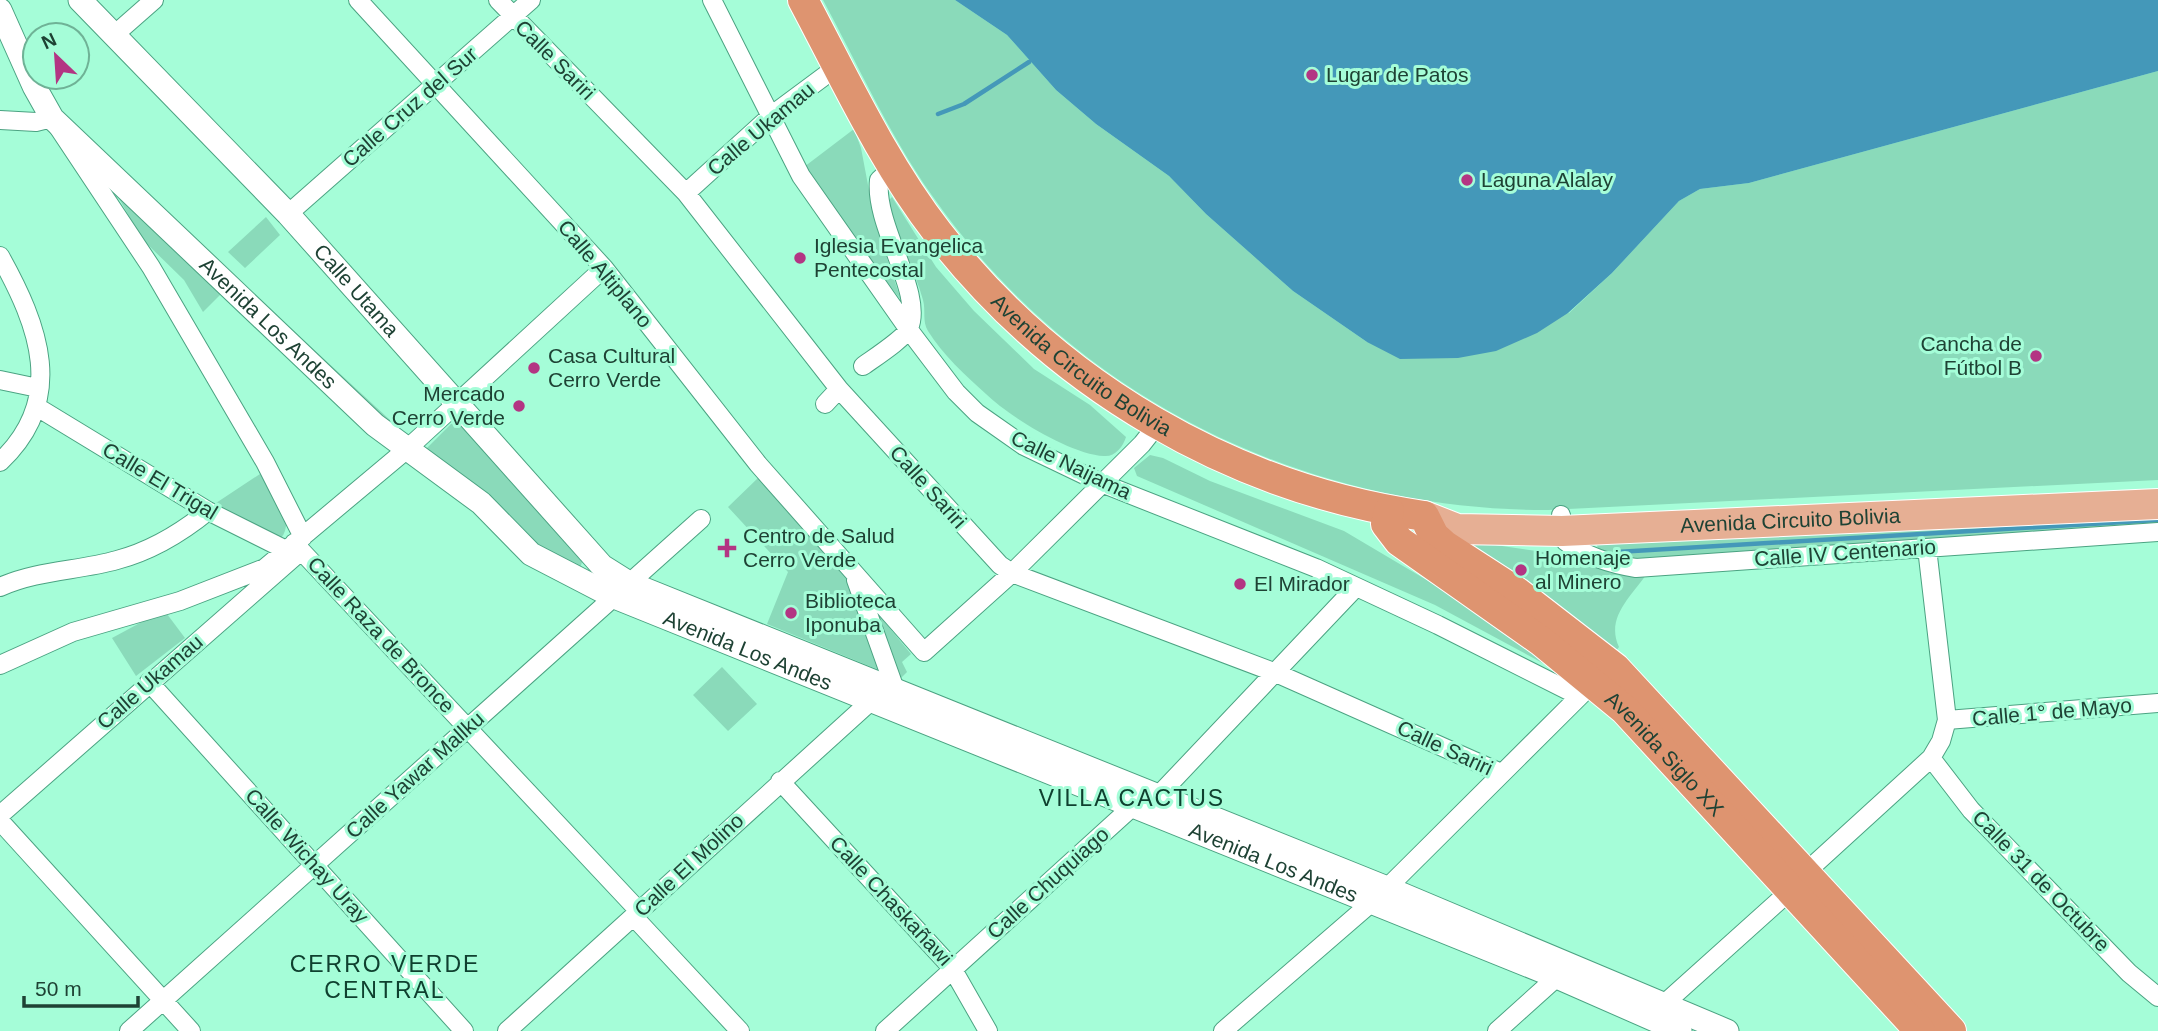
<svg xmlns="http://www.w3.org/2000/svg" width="2158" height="1031" viewBox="0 0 2158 1031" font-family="Arial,sans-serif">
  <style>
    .green { fill: #8adaba }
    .water { fill: #4498b9 }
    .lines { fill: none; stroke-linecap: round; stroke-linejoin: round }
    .stream { stroke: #4498b9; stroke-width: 4.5 }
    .minor-casing { stroke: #4ba382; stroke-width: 20 }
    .tertiary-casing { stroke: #4ba382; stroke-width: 25 }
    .primary-casing { stroke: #fff; stroke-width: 32 }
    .trunk-casing { stroke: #fff; stroke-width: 32 }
    .minor { stroke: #fff; stroke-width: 18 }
    .tertiary { stroke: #fff; stroke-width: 23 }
    .primary { stroke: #e6af94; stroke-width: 30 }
    .trunk { stroke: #de9470; stroke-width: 30 }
    .poi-dot { fill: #b33583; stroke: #a5fdd8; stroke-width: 2.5 }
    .labels { text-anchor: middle; stroke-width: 6; stroke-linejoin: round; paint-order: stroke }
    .street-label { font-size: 21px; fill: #1e4234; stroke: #a5fdd8 }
    .poi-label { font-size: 21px; fill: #1e4234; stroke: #a5fdd8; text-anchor: start }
    .neighbourhood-label { font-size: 23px; letter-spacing: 2px; fill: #0f402f; stroke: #a5fdd8 }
  </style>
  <rect width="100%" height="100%" fill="#a5fdd8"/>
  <path class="green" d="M823,0H955L1007,35L1056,90L1096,124L1169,176L1206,214L1293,291L1367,342L1569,313L1612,273L1679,201L1700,189L1749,183L2158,71V480L1548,510C1305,511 1071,396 931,194C889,134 858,65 823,0Z
    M854,129L861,148L875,222L901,300L840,221L804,167Z
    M117,195L222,293L203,312L184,280L142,239Z
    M892,197L936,267L974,311L1034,369L1090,405L1126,437C1123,447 1115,457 1104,456C1070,454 1010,417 986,394C966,376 942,354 928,331C922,321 926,311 923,300C915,271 900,243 888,216L887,202Z
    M266,217L280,235L245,268L228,252Z
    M231,273L403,432L400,436Z
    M460,421L580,558L582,562L580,569L539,550L426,449L451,424Z
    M1150,455L1163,458L1210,481L1344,531L1474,608L1561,673L1435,605L1137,476L1134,468Z
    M266,470C274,489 296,520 281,538L213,505Z
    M758,478L846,572L881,666L879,670L767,624L788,572L728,507Z
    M2158,514V527L1639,561L1598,549L1597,545Z
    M1461,540L1578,557L1611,573L1648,572C1632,596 1605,617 1619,647L1612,656Z
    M873,608L911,654L902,662L907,672L899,680Z
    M164,610L185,638L136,676L112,638Z
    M722,667L757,704L728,731L693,695Z"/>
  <path class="water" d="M955,0H2158V71L1749,183L1700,189L1679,201L1612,273L1568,313L1537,333L1496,351L1458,358L1400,359L1367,342L1293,291L1206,214L1169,176L1096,124L1056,90L1007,35Z"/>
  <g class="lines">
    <path class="stream" d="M938,114L964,104L1029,62
      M1617,552L2158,520"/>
    <g class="minor-casing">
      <path id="minor" d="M358,0L604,268L758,464L924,652L1012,573L1142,444L1157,425
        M498,0L686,193L839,389L1000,565L1012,573L1276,673L1501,773
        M712,0L801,176L909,330L956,392L977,413L1024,446L1101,483L1316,568L1438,625L1579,696
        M113,36L154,0
        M0,120L36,122L52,118L151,267L265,462L303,537
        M686,193L772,115L838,66
        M288,214L531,0
        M0,256C39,326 67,399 0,462
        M863,366C874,358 905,338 909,328C924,293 874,226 879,180L893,167
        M0,380L38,388
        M825,404L839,389
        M37,407L208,511L286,550
        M1561,515L1565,541C1582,555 1614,565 1636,568L2158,532
        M294,543L639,911
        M856,580L896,692
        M0,587C38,570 78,571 117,560C151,551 181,533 208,511
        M0,665L73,632L180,601L265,568L406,450L604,268
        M149,682L464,1031
        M1947,720L2158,703
        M1931,758L1971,810L2129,973L2158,997
        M780,781L952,968L988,1031
        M0,815L301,551
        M0,821L191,1031
        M1806,872L1931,758L1941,741L1947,720L1927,548
        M1387,888L1587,689
        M633,916L740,1031
        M1663,1005L1791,890
        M129,1031L701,519
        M507,1031L872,700
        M885,1031L1132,807L1157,797L1356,587
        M1223,1031L1371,903
        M1497,1031L1557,977"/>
    </g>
    <g class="tertiary-casing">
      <g id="tertiary">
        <path id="s1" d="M80,0L288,214L602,566L629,583L1387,888L1727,1031"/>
        <path id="s2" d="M0,10L34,86L52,118L375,425L481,503L531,554L612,596L1557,977L1680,1031"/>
      </g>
    </g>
    <g class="primary-casing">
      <g id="primary">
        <path id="s3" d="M1424,516L1457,529L1562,531L2158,504"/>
      </g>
    </g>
    <g class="trunk-casing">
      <g id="trunk">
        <path id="s4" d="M803,0C845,79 883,162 938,233C1057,386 1233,489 1424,516L1434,536L1444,545L1518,593L1615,668L1951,1031"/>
        <path id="s5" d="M1389,511L1386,524L1399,541L1541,641L1625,710L1920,1031"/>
      </g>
    </g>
    <use href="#minor" class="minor"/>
    <use href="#tertiary" class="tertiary"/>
    <use href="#primary" class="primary"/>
    <use href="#trunk" class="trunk"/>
  </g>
  <g class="poi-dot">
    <circle cx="1312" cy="75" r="7"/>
    <circle cx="1467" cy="180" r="7"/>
    <circle cx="800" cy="258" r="7"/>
    <circle cx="2036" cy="356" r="7"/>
    <circle cx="534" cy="368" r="7"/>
    <circle cx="519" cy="406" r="7"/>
    <path d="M723.5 537.5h7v7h7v7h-7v7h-7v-7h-7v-7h7z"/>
    <circle cx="1521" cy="570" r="7"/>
    <circle cx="1240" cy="584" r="7"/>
    <circle cx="791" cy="613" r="7"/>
  </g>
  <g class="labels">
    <g class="street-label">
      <text transform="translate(555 60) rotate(45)" y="7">Calle Sariri</text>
      <text transform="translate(410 107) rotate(-41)" y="7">Calle Cruz del Sur</text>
      <text transform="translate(761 129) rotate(-40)" y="7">Calle Ukamau</text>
      <text transform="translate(605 274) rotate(50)" y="7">Calle Altiplano</text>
      <text dy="7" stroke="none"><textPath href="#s1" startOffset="401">Calle Utama</textPath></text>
      <text dy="7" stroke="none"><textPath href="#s2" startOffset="418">Avenida Los Andes</textPath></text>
      <text dy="7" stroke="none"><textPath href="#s4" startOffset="466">Avenida Circuito Bolivia</textPath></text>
      <text transform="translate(1071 465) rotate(26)" y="7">Calle Naijama</text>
      <text transform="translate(160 481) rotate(31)" y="7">Calle El Trigal</text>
      <text transform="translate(928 487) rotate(48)" y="7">Calle Sariri</text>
      <text dy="7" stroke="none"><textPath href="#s3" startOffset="369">Avenida Circuito Bolivia</textPath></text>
      <text transform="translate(1845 553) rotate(-4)" y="7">Calle IV Centenario</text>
      <text transform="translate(381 635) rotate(47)" y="7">Calle Raza de Bronce</text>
      <text dy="7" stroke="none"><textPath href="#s2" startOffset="1006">Avenida Los Andes</textPath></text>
      <text transform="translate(150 682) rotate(-41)" y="7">Calle Ukamau</text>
      <text transform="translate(2052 712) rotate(-5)" y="7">Calle 1° de Mayo</text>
      <text transform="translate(1445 748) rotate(25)" y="7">Calle Sariri</text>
      <text dy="7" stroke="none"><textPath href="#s5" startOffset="376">Avenida Siglo XX</textPath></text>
      <text transform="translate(415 775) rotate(-42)" y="7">Calle Yawar Mallku</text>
      <text transform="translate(307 856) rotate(48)" y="7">Calle Wichay Uray</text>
      <text dy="7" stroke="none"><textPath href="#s2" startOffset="1573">Avenida Los Andes</textPath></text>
      <text transform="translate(689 865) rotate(-43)" y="7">Calle El Molino</text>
      <text transform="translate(2041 881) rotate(46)" y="7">Calle 31 de Octubre</text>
      <text transform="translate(1048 883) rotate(-42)" y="7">Calle Chuquiago</text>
      <text transform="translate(891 901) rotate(47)" y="7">Calle Chaskañawi</text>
    </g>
    <g class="poi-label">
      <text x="1326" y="82">Lugar de Patos</text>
      <text x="1481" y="187">Laguna Alalay</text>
      <text x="814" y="253">Iglesia Evangelica<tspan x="814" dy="24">Pentecostal</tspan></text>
      <text x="2022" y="351" text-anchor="end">Cancha de<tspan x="2022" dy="24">Fútbol B</tspan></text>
      <text x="548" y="363">Casa Cultural<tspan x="548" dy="24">Cerro Verde</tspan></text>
      <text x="505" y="401" text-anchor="end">Mercado<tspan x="505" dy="24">Cerro Verde</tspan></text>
      <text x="743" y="543">Centro de Salud<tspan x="743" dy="24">Cerro Verde</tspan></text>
      <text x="1535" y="565">Homenaje<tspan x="1535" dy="24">al Minero</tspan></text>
      <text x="1254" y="591">El Mirador</text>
      <text x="805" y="608">Biblioteca<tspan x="805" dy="24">Iponuba</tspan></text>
    </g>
    <g class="neighbourhood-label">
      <text x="1132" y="806">VILLA CACTUS</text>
      <text x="385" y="972">CERRO VERDE<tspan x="385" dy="26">CENTRAL</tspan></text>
    </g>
  </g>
  <g transform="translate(56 56) rotate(335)"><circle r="33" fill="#a5fdd8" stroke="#6fb296" stroke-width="2"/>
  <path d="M0-5L12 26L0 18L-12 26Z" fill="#b33583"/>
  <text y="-10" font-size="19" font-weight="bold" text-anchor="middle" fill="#1e4234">N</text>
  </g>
  <path d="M24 996v10h114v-10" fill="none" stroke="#1e4234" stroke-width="3.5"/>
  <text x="35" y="996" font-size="21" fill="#1e4234" stroke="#a5fdd8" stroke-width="5" paint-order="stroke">50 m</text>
</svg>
